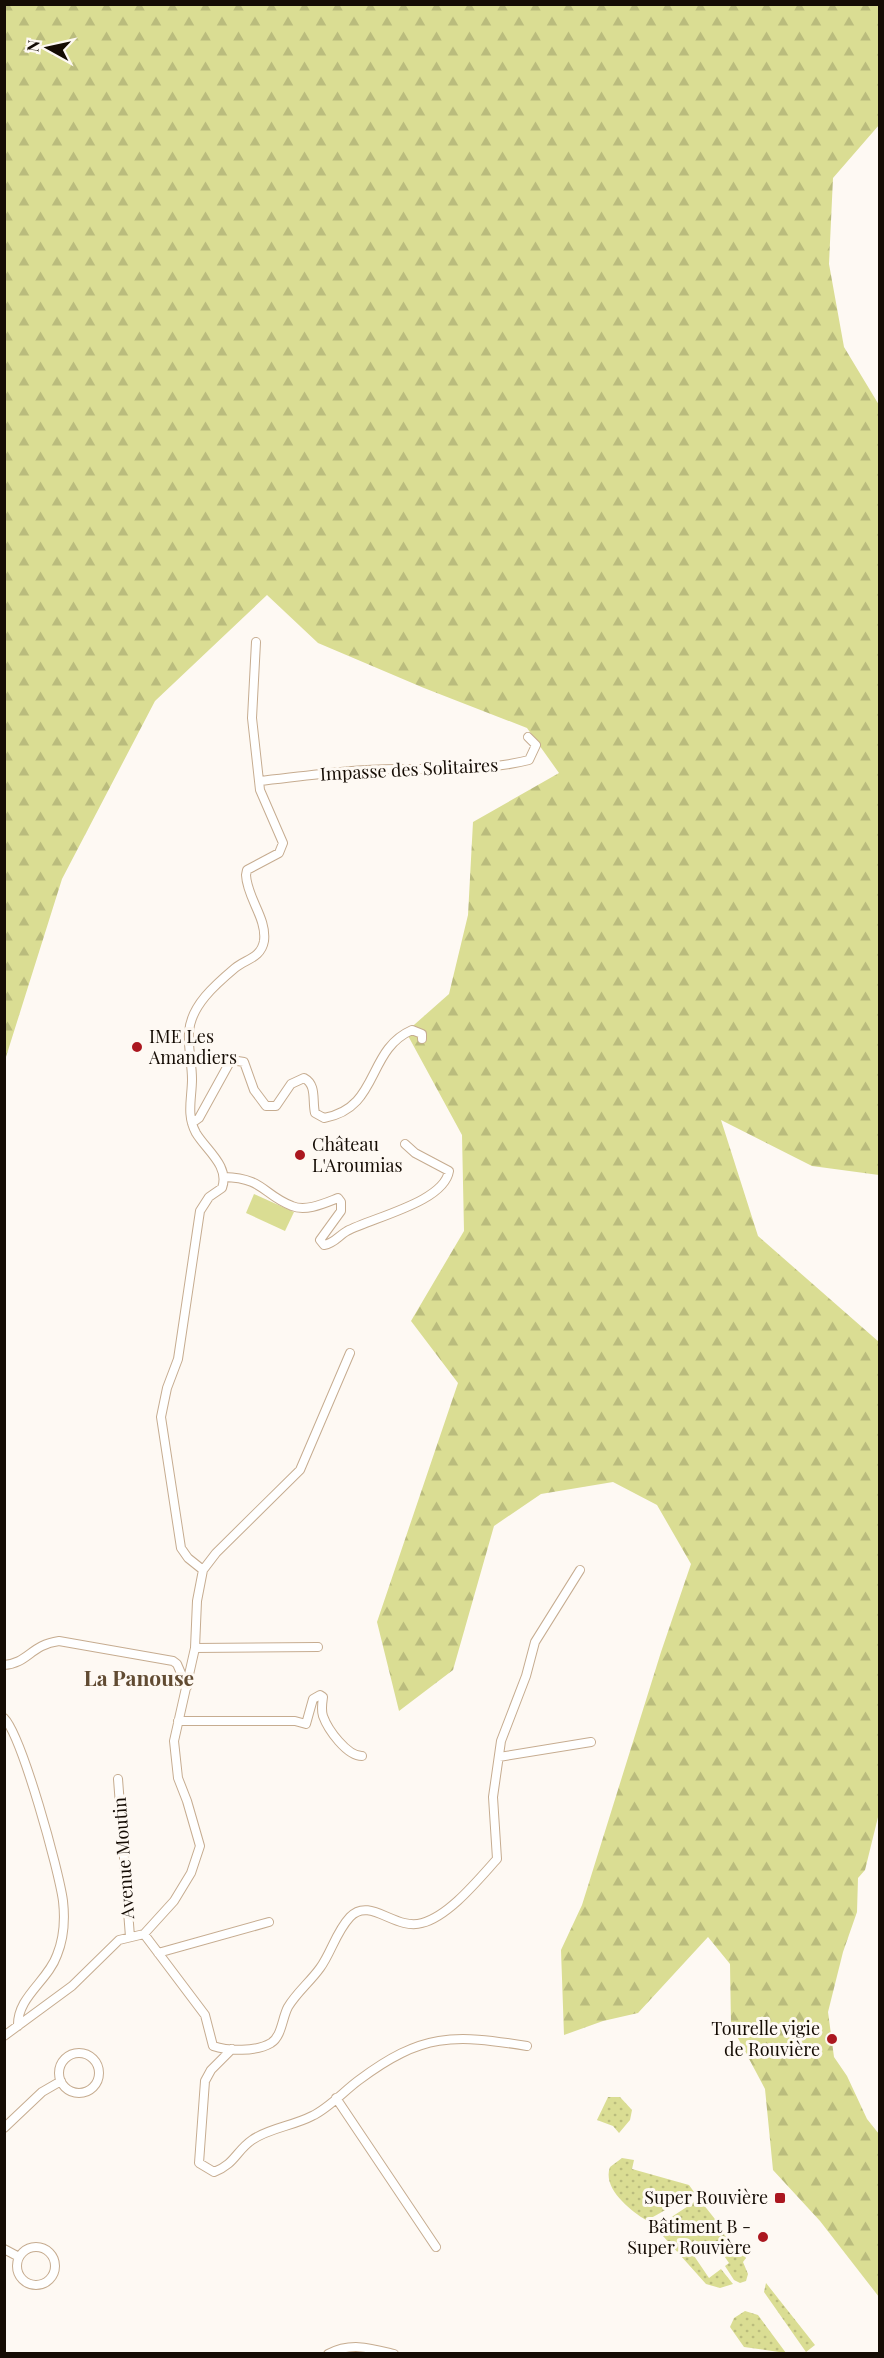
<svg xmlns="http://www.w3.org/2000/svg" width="884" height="2358" viewBox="0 0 884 2358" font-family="'Playfair Display',serif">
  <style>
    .grass { fill: url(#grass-dots) }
    .forest { fill: url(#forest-firs) }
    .pitch { fill: #dadd93 }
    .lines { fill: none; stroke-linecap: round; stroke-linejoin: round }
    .street-casing { stroke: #c6ac90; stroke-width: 10 }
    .street { stroke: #fff; stroke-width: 8 }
    .poi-dot { fill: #ab171f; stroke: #fef9f3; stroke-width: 2 }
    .labels { text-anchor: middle; stroke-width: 6; stroke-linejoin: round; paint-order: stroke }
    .street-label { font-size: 18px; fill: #150c04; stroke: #fef9f3 }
    .poi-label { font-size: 18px; fill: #150c04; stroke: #fef9f3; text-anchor: end }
    .quarter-label { font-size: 21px; font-weight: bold; fill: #614b32; stroke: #fef9f3 }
  </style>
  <defs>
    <pattern id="grass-dots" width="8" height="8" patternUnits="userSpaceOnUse" patternTransform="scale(1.5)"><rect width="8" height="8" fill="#dadd93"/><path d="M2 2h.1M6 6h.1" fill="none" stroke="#babc7d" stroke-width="1.8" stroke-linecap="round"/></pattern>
    <pattern id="forest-firs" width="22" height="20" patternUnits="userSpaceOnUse" patternTransform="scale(1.5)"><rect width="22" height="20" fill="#dadd93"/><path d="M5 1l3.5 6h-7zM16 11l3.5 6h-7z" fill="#babc7d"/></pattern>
  </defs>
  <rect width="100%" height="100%" fill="#fef9f3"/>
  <path class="grass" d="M608,2097H620L632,2110L630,2120L619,2133L613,2126L597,2120Z
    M622,2158L634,2160L632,2169L689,2185L694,2192C685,2197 651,2220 646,2220C630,2210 602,2188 610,2167Z
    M699,2199L746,2258L743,2262L748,2274L746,2281L740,2283L734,2280L725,2266L729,2263L718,2247L707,2254L695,2240L688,2247L709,2278L721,2269L733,2284L720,2288L706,2284L663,2236L662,2228L673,2216Z
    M766,2283L815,2345L806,2352L764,2292Z
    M745,2311L758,2315L786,2353L744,2347L730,2327L734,2318Z"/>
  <path class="forest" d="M5,5H879V125L833,178L829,264L844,347L879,405V1175L812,1166L721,1120L758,1236L879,1342V1813L865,1870L858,1878L857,1912L843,1952L828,2012L834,2057L847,2076L867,2119L879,2134V2297L820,2221L773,2170L765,2089L731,2025L730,1964L708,1937L638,2013L603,2021L564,2035L561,1950L582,1905L661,1652L691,1564L657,1505L613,1482L541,1494L494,1526L453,1670L399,1711L377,1622L458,1383L411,1321L464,1231L462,1135L406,1032L449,994L468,915L473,822L559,773L527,728L424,688L318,643L267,595L155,701L62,879L5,1060Z"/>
  <path class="pitch" d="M254,1194L294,1212L285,1231L246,1213Z"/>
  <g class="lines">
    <g class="street-casing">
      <path id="street" d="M259,781C305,776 351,769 397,769C442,769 485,771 529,760L536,745L528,737
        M192,1123L199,1118L231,1060L244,1062L254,1090L266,1106H276L291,1084L304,1078C317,1085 312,1100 315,1113L324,1118C380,1108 366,1050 412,1030L422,1034V1039
        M224,1177C264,1178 263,1195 292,1206C306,1212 325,1203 338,1198L341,1202V1211L320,1240L324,1245C335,1243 338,1236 347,1231C374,1217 444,1202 449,1171L415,1153L405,1144
        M203,1570L216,1553L300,1470L350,1353
        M195,1648L318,1647
        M4,1665C29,1663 30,1645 59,1641L173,1661L177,1664L187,1687
        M4,1718C22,1736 59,1871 63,1901C65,1919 64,1938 57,1955C48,1981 17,1997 18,2026
        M178,1721H295L306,1724L313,1699L320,1695L323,1697C322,1704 321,1710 323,1716C328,1730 347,1756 362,1756
        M499,1757L591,1742
        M118,1779L130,1937
        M144,1934L205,2015L213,2046C228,2051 256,2052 271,2043C282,2036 282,2018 288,2007C297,1992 310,1982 320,1968C331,1953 336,1932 350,1917C370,1896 395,1931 422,1923C449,1916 478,1880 497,1859L493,1797L501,1741L526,1676L535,1642L580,1570
        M158,1953L269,1922
        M4,2036L72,1986L119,1940L144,1934L174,1901L191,1873L200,1846L187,1801L178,1778L174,1741L195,1648L197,1601L203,1570L188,1558L181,1548L161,1417L167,1388L178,1359L200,1211L209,1197L222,1188C230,1166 206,1150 196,1133C186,1115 192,1098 192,1079C192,1064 188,1049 189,1033C190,1006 216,984 235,968C246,959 261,958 264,941C267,918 247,898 246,875L247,870L279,853L283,843L260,790L252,718L256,642
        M232,2049L211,2070L205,2081L199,2163L214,2172C235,2164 236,2151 252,2140C269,2128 293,2126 312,2116C329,2108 344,2091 359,2080C422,2033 453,2034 527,2046
        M59 2073a20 20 0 1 1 40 0a20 20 0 1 1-40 0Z
        M336,2098L436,2247
        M4,2128L42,2092L61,2081
        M17 2266a19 19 0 1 1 38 0a19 19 0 1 1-38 0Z
        M4,2249L19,2257
        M328,2354C351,2342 370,2348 394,2354"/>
    </g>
    <use href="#street" class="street"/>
  </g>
  <g class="poi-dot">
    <circle cx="137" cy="1047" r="6"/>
    <circle cx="300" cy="1155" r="6"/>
    <circle cx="832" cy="2039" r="6"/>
    <rect x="774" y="2192" width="12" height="12" rx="3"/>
    <circle cx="763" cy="2237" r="6"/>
  </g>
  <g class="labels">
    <g class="street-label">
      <text transform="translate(409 770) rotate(-3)" y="6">Impasse des Solitaires</text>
      <text transform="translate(124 1858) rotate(-94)" y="6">Avenue Moutin</text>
    </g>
    <g class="poi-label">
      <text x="149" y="1043" text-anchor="start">IME Les<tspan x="149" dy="21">Amandiers</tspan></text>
      <text x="312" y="1151" text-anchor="start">Château<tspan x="312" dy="21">L'Aroumias</tspan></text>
      <text x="820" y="2035">Tourelle vigie<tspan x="820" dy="21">de Rouvière</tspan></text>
      <text x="768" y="2204">Super Rouvière</text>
      <text x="751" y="2233">Bâtiment B -<tspan x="751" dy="21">Super Rouvière</tspan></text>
    </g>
    <g class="quarter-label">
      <text x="139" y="1686">La Panouse</text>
    </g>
  </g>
  <rect width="884" height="2358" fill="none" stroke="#150c04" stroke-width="12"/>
  <g transform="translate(48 48) rotate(278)" stroke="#fef9f3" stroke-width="4.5" paint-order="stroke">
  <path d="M0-4.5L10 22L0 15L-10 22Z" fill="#150c04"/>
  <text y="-9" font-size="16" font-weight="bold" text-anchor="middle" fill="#150c04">N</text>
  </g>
</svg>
